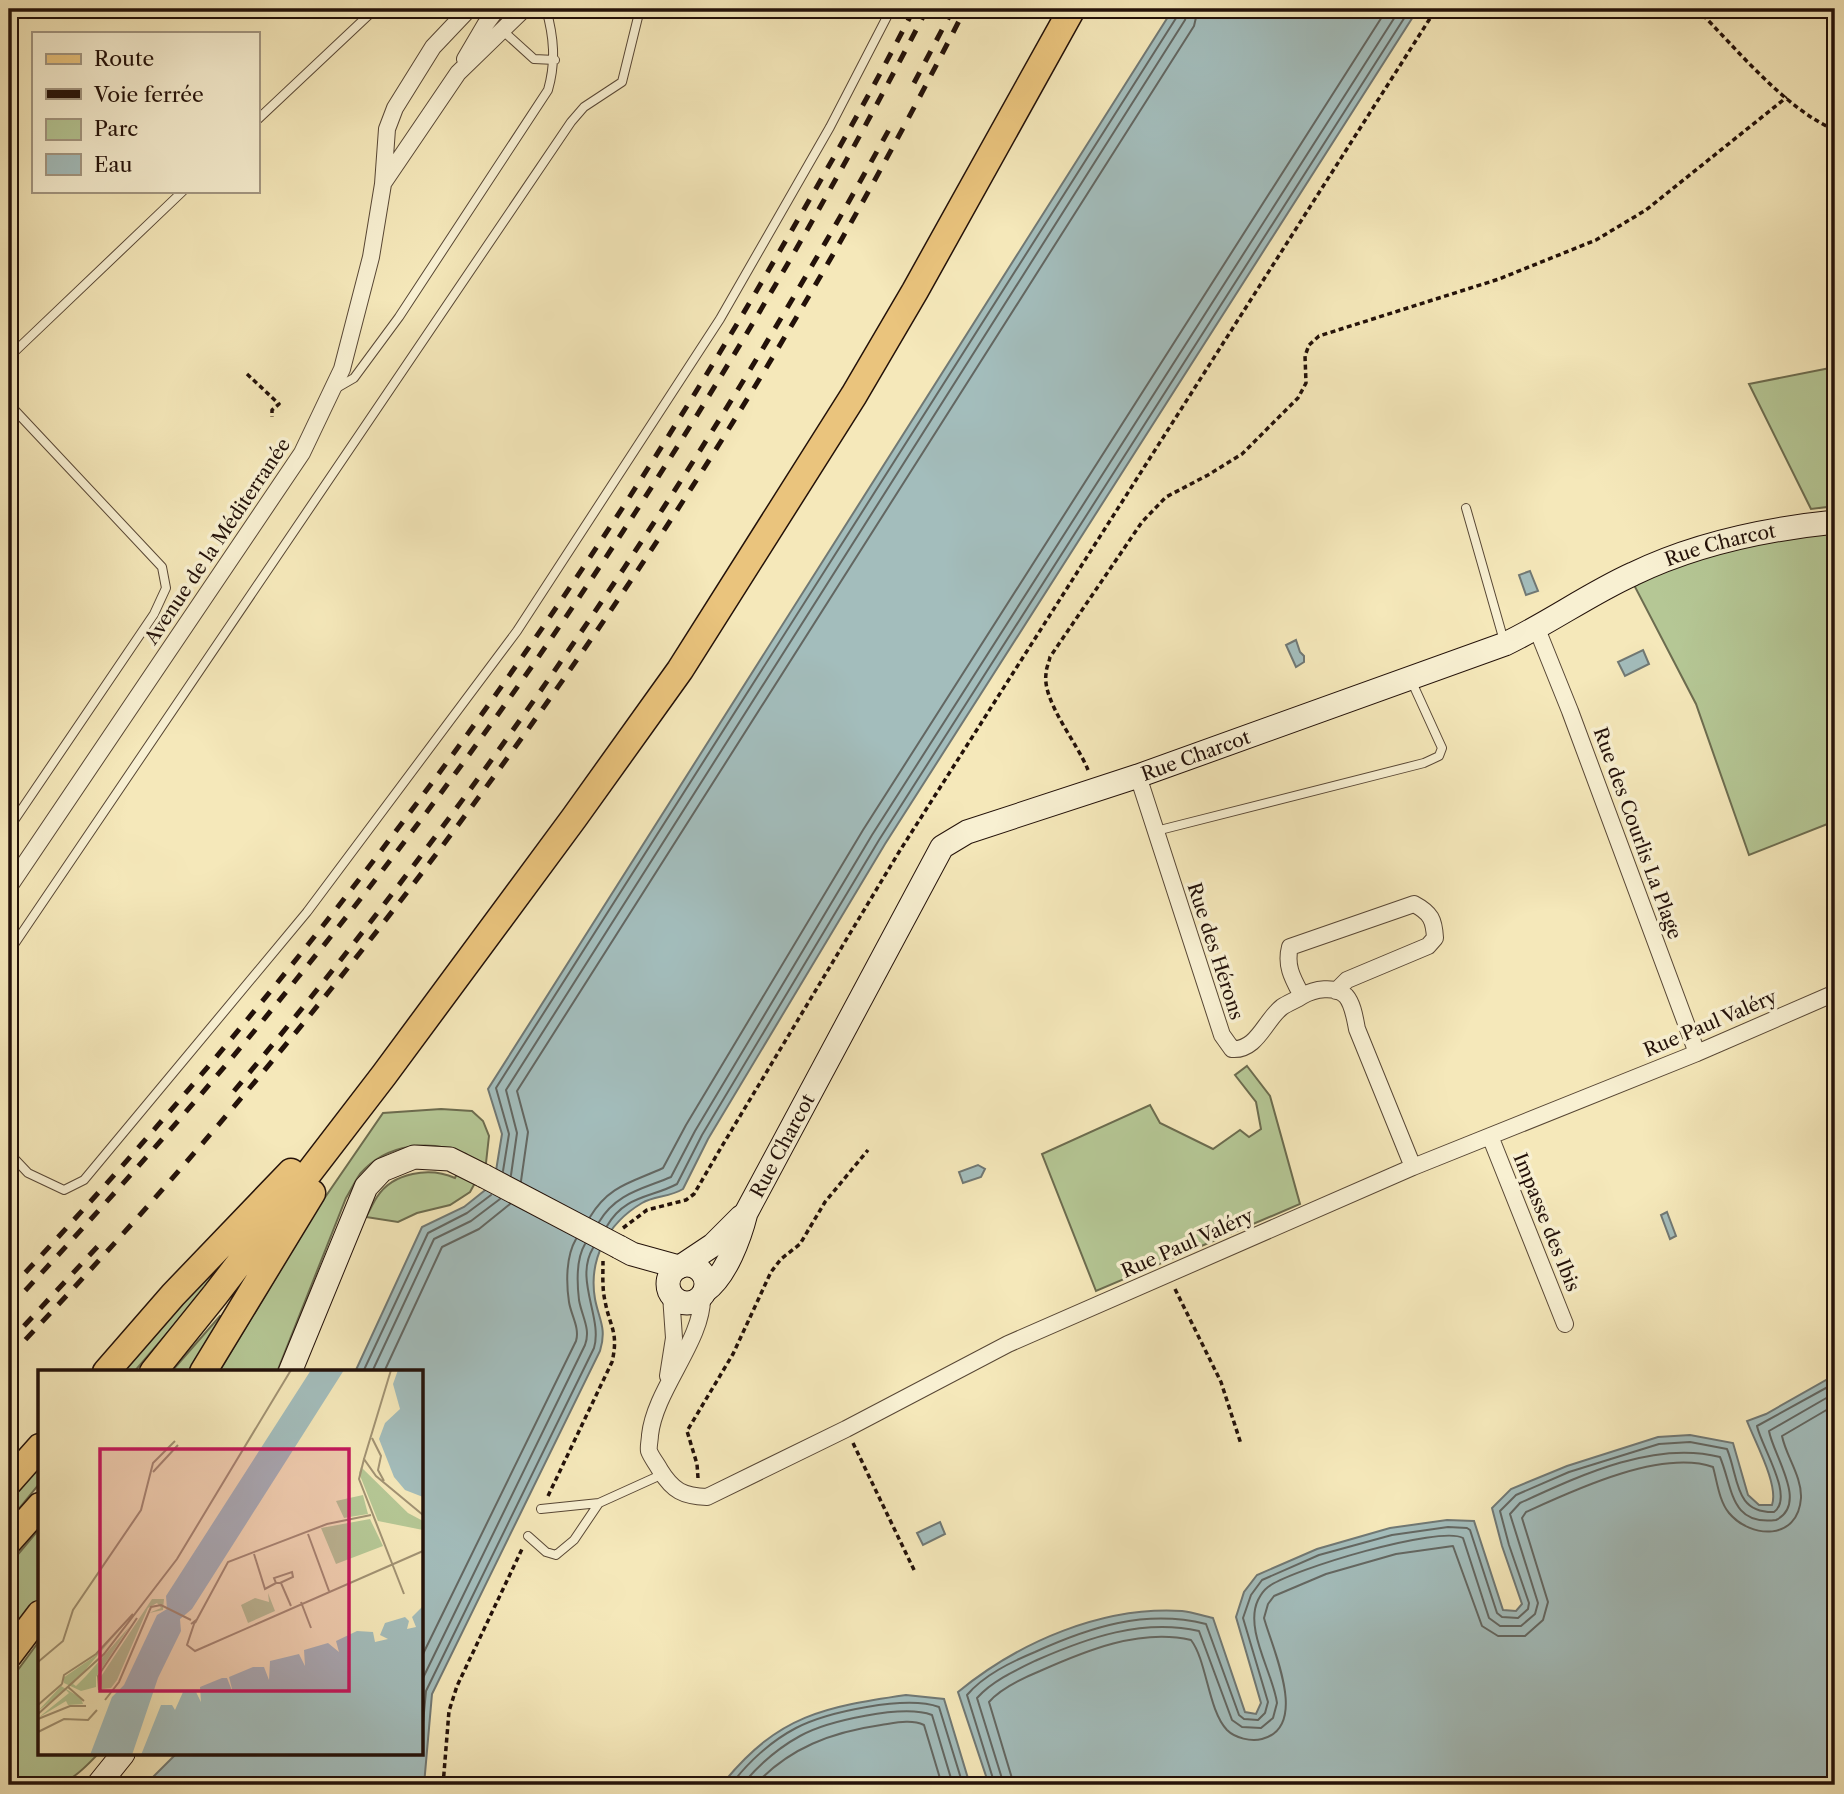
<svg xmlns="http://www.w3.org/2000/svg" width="1844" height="1794" viewBox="0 0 1844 1794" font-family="'Libre Caslon Text',serif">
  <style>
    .green { fill: #b5c795; stroke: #6c6c4f; stroke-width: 2 }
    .water { fill: #a3bdbc; stroke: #707874; stroke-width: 2 }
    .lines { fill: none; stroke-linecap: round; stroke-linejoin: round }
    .shore { stroke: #636762; stroke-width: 2 }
    .lane-casing { stroke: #584735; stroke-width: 10 }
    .street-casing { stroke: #584735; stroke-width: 18 }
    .secondary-casing { stroke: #231109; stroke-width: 25 }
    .primary-casing { stroke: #231109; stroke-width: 29 }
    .path { stroke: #231109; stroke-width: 3.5; stroke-dasharray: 5 3.5; stroke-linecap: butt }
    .lane { stroke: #f8f0d2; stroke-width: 8 }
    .street { stroke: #f8f0d2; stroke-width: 16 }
    .secondary { stroke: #f8f0d2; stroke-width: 23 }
    .primary { stroke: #eac47d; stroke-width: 26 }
    .rail { stroke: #231109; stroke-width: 5; stroke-dasharray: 12 12; stroke-linecap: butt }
    .secondary-bridge-casing { stroke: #231109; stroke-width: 25; stroke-linecap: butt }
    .secondary-bridge { stroke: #f8f0d2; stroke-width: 23 }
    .labels { text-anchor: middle; stroke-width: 7; stroke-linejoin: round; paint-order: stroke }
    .street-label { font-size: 19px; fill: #231109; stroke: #f8f0d2 }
    .inset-road { fill: none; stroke: #a19273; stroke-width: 2 }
    .view { fill: #c2185b; fill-opacity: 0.15; stroke: #c2185b; stroke-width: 3.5 }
    .inset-edge { fill: none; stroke: #231109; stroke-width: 3.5 }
  </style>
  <rect width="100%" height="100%" fill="#f5e8ba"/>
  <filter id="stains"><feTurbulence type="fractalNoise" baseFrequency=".00286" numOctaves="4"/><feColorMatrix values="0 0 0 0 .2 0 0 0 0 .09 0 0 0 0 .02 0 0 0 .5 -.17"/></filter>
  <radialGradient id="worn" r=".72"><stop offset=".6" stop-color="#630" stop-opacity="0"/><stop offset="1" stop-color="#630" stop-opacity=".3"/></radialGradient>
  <path class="green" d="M1835,367V506L1811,509L1749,384Z
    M1835,529V821L1749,855L1696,704L1634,585L1665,568L1776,536Z
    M1247,1066L1270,1096L1300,1204L1096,1291L1042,1154L1150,1105L1160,1123L1213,1149L1240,1130L1249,1137L1261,1129L1256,1102L1235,1075Z
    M441,1109L472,1111L483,1121L489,1136L486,1163L470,1192L450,1205L417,1213L398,1222L366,1217C370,1210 373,1203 377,1197C393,1172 430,1167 455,1178L466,1154C430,1139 387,1143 360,1174C355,1181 351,1190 346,1198L277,1372H219L317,1209L383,1113Z
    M220,1255L229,1261L134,1372H115Z
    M220,1316L229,1321L196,1372H171Z
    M40,1462V1483L9,1521V1497Z
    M40,1528V1598L9,1640V1565Z
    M40,1640V1754H98C79,1774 69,1785 40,1785C27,1785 17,1782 9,1773V1682Z"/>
  <path class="water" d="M1173,9H1418L885,844L708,1139L683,1189C670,1197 654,1196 642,1203C608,1223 588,1259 595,1299C599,1320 607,1328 600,1351L432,1694L424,1785H145L176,1754H422V1372H355L422,1227L464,1207L494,1183L502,1134L488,1089Z
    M1530,571L1538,591L1526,595L1519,575Z
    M1296,640L1300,652L1304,656V662L1296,667L1286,645Z
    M1643,650L1649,664L1625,676L1618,662Z
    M978,1165L985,1169L981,1177L963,1183L959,1172Z
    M1667,1212L1676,1236L1670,1239L1661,1215Z
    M1835,1375V1785H989L958,1692C1019,1642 1102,1606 1182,1611C1192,1612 1203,1616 1213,1618L1245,1712L1256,1714L1261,1703L1236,1617L1244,1592L1257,1575L1317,1549L1390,1528L1447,1520L1474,1521L1503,1610L1516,1611L1522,1604L1502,1546L1492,1508L1511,1489L1567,1466L1658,1437L1690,1435L1733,1443L1748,1495L1759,1505H1772C1779,1485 1755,1442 1747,1421L1766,1414Z
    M940,1522L945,1534L923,1545L917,1533Z
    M906,1695L944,1699L970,1785H725L724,1782C779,1715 824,1707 906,1695Z"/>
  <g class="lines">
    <path class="shore" d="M503,1171L509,1134L496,1088L1178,15L1179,9
      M511,1175L517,1133L506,1090L1185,20L1188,9
      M521,1181L528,1132L517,1091L1194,26L1198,9
      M590,1217C609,1185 633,1182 663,1168L686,1125L863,830L1387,9
      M599,1222C616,1193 643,1189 671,1177L695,1131L872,835L1400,9
      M607,1226C625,1195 651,1198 677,1184L702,1135L879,840L1410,9
      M363,1372L428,1233L467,1213L491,1195
      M372,1372L434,1239L471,1221L500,1199
      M384,1372L442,1247L479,1229L510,1204
      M422,1656L576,1341C580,1328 571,1315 569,1302C566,1282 566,1256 576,1239
      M422,1680L585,1345C591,1329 582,1317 579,1300C577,1283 576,1259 585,1244
      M422,1734L426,1691L594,1348C603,1318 574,1280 593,1248
      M731,1785C747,1763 771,1741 796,1728C827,1712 906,1695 939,1707L963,1785
      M742,1785C757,1767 778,1748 800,1736C827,1721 903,1704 932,1715L953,1785
      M755,1785C789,1748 832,1732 881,1725C895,1723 911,1719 924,1725L942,1785
      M995,1785L967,1695C984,1675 1011,1662 1035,1652C1090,1627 1145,1609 1206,1624L1239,1715L1244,1719L1258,1720L1265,1713L1268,1702L1243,1618L1251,1595L1262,1580L1319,1555L1392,1535L1448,1527L1467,1528L1470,1530L1497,1613L1502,1617L1518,1618L1528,1609L1529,1603L1509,1545L1500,1511L1516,1495L1569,1472L1659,1444L1690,1442L1727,1449C1739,1478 1734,1513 1774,1512C1795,1497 1761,1446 1757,1426L1835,1383
      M1004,1785L977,1698C992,1681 1016,1670 1037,1660C1087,1638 1143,1618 1199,1631L1232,1720L1242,1727L1261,1728L1273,1718L1277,1703C1273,1673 1244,1629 1258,1600C1260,1596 1264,1590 1268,1587C1292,1569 1440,1525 1463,1538L1489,1618L1500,1626H1521L1535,1614L1538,1603L1510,1514L1520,1503C1579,1476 1654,1440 1720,1457C1733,1488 1730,1526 1776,1520C1809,1504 1773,1455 1769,1431L1835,1393
      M1014,1785L989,1702C1001,1688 1023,1678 1040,1671C1085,1651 1140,1628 1191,1640C1207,1661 1208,1710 1227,1730C1235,1738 1251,1742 1262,1739C1310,1727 1272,1648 1264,1618L1268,1604L1274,1596L1326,1574L1396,1554L1453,1546L1482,1626L1498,1636H1525L1543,1620L1548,1602L1522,1518L1526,1512C1574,1490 1661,1449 1713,1467C1717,1481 1719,1501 1729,1513C1751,1539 1798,1541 1801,1498C1802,1477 1786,1456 1782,1436L1835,1405"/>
    <g class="lane-casing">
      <path id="lane" d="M502,30L534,59L555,60
        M257,120L375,9
        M9,357L183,191
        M335,389L354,378L399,317L548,90C556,62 554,37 546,9
        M9,404L162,567L166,588L154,614L9,828
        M1466,508L1504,641
        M1156,831L1424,763L1439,756L1442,748L1411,680
        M9,952L571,122L584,107L622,82L640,9
        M9,1153L28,1173L64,1190L84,1180L307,912L517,631L720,319L830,127L891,9
        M541,1509L599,1503L663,1474
        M528,1536L546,1552L556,1555L574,1540L599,1503"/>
    </g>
    <g class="street-casing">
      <path id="street" d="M465,59L485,25L497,9
        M384,182L458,73L524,9
        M1537,629L1570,711L1697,1053
        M1138,776L1222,1035L1232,1049C1257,1051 1265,1020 1282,1007C1288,1003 1296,1000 1302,996
        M9,887L302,453L342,369L371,257L383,184L387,129L395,108L433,47L469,9
        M1336,991L1347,980L1428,946L1435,938C1434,920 1431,913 1414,904L1290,947C1285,966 1293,979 1302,996C1314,989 1335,985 1346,996C1353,1004 1355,1019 1357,1029L1413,1167
        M1490,1136L1565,1324
        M702,1296C704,1339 655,1389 650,1435C650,1440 648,1447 649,1451C651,1457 657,1464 660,1470C673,1491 683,1496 707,1497L846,1429L1008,1344L1413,1167L1697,1053L1835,993
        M668,1376L674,1338L671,1295"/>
    </g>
    <g class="secondary-casing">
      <g id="secondary">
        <path d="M619,1247L632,1254L679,1267"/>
        <circle cx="687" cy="1284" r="19"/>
        <path d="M683,1265L713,1245L741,1217"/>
        <path id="s1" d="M705,1291C726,1276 740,1237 746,1213L942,847L967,832L1138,776L1505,644C1549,623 1589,594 1633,574C1695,544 1766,529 1835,522"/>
        <path d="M290,1372L366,1187L382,1170L414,1157L450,1159L484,1176"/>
        <path d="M98,1785L123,1754"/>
      </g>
    </g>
    <g class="primary-casing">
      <path id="primary" d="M106,1372L173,1295L291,1172
        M153,1372L215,1295L384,1075L574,818L680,670L854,395L915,291L1072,9
        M203,1372L312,1193
        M9,1482L40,1447
        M9,1541L40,1506
        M9,1655L40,1614"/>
    </g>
    <path class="path" d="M1697,9C1736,48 1785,109 1835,130
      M247,374L279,404L272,410V417
      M1088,770C1078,744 1042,701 1046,674C1046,668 1049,663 1050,657L1142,522L1166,497L1208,475L1242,454L1298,398L1306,383L1305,356L1309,345L1319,336L1499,279L1596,240L1646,210L1787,97
      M623,1228L647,1210L686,1200L694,1194L722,1146L899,852L1436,9
      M1175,1289L1221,1382L1241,1444
      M853,1443L915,1572
      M698,1478L697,1464L687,1431L733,1354L771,1272L781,1259L800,1244L825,1202L868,1150
      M548,1496L612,1362C619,1332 610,1328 605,1301C602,1288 603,1274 603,1261
      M443,1785L449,1711L457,1686L523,1547"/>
    <use href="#lane" class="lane"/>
    <use href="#street" class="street"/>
    <use href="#secondary" class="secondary"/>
    <use href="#primary" class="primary"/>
    <path class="rail" d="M914,83L953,9
      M234,1091C485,792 703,468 891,126
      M9,1290C296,985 548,647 760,285C813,194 866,103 914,9
      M9,1308C109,1201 207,1091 299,976C541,678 751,350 927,9
      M24,1326L98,1246
      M9,1357C387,960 718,499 965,9"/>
    <g class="secondary-bridge-casing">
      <path id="secondary-bridge" d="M484,1176L619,1247"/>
    </g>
    <use href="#secondary-bridge" class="secondary-bridge"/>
  </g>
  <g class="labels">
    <g class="street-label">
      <text transform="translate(217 541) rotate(-56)" y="7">Avenue de la Méditerranée</text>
      <text dy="7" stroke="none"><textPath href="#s1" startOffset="1342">Rue Charcot</textPath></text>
      <text dy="7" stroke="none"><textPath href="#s1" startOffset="775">Rue Charcot</textPath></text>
      <text transform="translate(1638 833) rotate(70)" y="7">Rue des Courlis La Plage</text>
      <text transform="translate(1216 951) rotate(72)" y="7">Rue des Hérons</text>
      <text transform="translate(1710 1023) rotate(-23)" y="7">Rue Paul Valéry</text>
      <text dy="7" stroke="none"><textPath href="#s1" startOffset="166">Rue Charcot</textPath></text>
      <text transform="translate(1547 1222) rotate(68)" y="7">Impasse des Ibis</text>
      <text transform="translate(1187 1243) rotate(-24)" y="7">Rue Paul Valéry</text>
    </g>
  </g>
  <g transform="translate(38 1370)">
    <rect width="385" height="385" fill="#f5e8ba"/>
    <path d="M323,97L370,143L385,151V160L340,151L321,103ZM325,125L330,144L306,148L298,131ZM332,149L345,176L298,194L283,158ZM230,223L237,241L210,253L203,235L217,228L231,232ZM114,229H126L125,240L111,243L123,238L119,233L110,238L79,310L73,318L64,319L62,308ZM92,248L35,314L38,316L48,306L92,256L58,307V317L43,321L26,313L25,308L57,286ZM23,316L43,328L45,334L30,335L28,331L0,348L31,323L28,320L0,341Z" fill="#b5c795"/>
    <path d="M273,0H306L154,239L142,249L143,261L120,308L94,385H52L74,327L86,315L119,245L129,239L128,226ZM360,0H385V127L367,120L356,107L341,69L347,53L362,39L355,14ZM385,236V385H103L123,335H134L137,340L145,322L157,320L163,332L162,317L184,308H189L195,323L191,307L215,297H226L231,310L232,291L261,284L267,296L266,280L290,273L301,282L298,271L319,261L335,262L337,272L350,269L342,265L347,253L367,247L371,251L369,259L378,257L374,247Z" fill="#a3bdbc"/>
    <path class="inset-road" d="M353,0L326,89L338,106L385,145M334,68L343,86L340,100L346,111M326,89L321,109L366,224M115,102L140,75M270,164L291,221M216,184L227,219L238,213M242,213L255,207L254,202L236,208L238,213H243L253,236M263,232L273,258M157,253L190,192L289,154L333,145M153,254L157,251L149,275L157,281L385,181M0,292L25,271L35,240L103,140L115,93L137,71M24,314L26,305L58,284L95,244M30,317L46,331M61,320L60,306L99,248M67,330L81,312L113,237L123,235L153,250M0,335L24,314M0,344L66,284L139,189L253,0M0,349L32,336H48M0,362L26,349L50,350L59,340"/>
    <path class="view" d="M62,79H311V321H62Z"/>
    <rect width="385" height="385" class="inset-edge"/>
  </g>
  <rect width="1844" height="1794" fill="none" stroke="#f5e8ba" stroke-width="35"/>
  <rect x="10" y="10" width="1823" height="1773" fill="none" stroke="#231109" stroke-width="3.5"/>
  <rect x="18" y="18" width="1809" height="1759" fill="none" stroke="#231109" stroke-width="2"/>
  <rect x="32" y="32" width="228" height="161" fill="#f8f0d2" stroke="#a39782" stroke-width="2"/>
  <rect x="46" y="54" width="35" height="10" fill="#eac47d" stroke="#a39782" stroke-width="2"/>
  <text x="94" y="66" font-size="21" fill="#231109">Route</text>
  <rect x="46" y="89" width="35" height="10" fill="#231109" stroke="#a39782" stroke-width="2"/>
  <text x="94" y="102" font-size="21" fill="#231109">Voie ferrée</text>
  <rect x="46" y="119" width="35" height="21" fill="#b5c795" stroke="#a39782" stroke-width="2"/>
  <text x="94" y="136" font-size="21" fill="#231109">Parc</text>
  <rect x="46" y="154" width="35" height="21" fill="#a3bdbc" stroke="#a39782" stroke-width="2"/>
  <text x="94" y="172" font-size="21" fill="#231109">Eau</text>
  <rect width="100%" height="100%" filter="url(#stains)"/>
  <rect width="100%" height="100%" fill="url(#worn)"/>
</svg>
